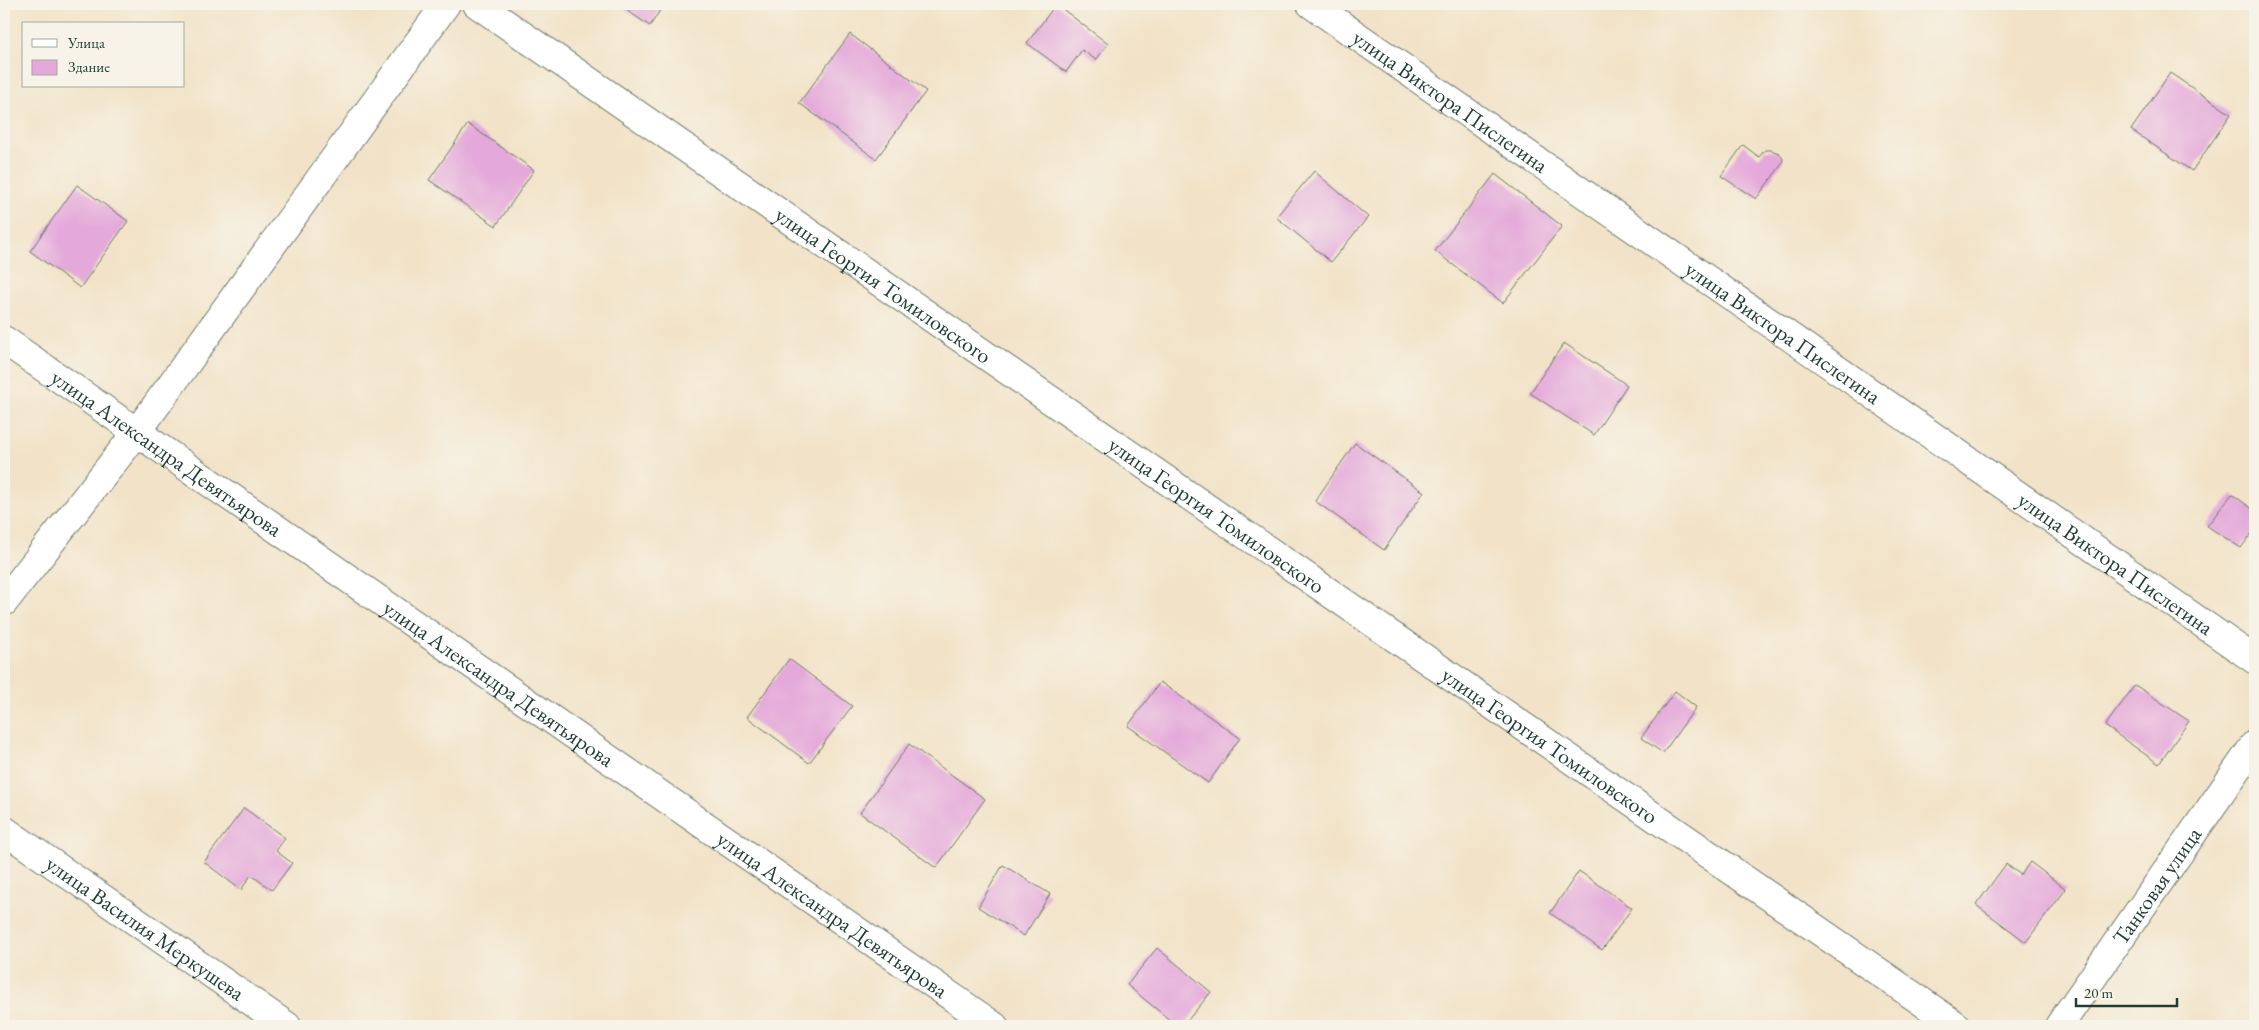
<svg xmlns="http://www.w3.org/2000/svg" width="2259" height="1030" viewBox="0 0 2259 1030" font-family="'EB Garamond',serif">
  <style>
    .building { fill: #e4a9da }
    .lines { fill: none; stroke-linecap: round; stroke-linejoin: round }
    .minor-casing { stroke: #697768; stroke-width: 30 }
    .minor { stroke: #fff; stroke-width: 28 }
    .labels { text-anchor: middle; stroke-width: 4.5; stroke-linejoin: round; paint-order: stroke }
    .street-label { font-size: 22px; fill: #1f3d34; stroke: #f7f3e8 }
  </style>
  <rect width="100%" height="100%" fill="#f7f3e8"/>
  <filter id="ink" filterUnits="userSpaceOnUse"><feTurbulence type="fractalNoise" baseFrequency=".02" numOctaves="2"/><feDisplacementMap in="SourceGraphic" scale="10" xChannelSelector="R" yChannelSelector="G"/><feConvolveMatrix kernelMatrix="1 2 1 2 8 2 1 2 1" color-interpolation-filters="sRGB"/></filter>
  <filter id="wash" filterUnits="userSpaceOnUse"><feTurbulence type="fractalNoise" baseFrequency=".0096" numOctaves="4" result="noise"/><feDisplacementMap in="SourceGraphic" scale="20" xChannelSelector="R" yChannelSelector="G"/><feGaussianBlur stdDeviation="1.12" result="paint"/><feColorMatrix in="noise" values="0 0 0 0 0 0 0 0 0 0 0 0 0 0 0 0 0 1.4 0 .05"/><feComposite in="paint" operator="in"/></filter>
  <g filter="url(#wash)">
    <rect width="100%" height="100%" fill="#f2e3c8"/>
    <g id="blocks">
      <path class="building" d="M617,4H664L650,26Z
        M1056,4L1108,44L1096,60L1082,50L1066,72L1027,43Z
        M850,34L926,91L876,159L799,103Z
        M2170,73L2231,114L2192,171L2131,130Z
        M468,124L534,170L496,226L429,180Z
        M1743,145L1759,157L1765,150H1771L1779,153L1783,159L1782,164L1756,199L1721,176Z
        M1314,171L1368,217L1331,262L1276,217Z
        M1495,174L1562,226L1503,303L1435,251Z
        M77,185L128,221L80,288L30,251Z
        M1564,343L1627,385L1594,435L1530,393Z
        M1355,443L1424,492L1384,550L1315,501Z
        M2232,494L2255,511V529L2241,548L2207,526Z
        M789,659L852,706L809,763L747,717Z
        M1160,682L1240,738L1208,783L1128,726Z
        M2135,685L2189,721L2159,764L2105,726Z
        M1675,691L1696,707L1663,753L1641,738Z
        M909,744L985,799L936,868L860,813Z
        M244,808L285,838L276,851L292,863L272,890L251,875L241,890L204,862Z
        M2030,862L2066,889L2026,942L1976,905L2006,864L2021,875Z
        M1003,865L1050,894L1024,936L978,907Z
        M1579,871L1632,908L1602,950L1550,913Z
        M1157,948L1211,992L1183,1026H1177L1127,985Z"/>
    </g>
  </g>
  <g filter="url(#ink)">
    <use href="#blocks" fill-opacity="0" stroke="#697768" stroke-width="1"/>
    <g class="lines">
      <g class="minor-casing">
        <g id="minor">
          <path id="s1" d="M477,4L1957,1026"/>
          <path id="s2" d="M1311,4L2255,660"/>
          <path id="s3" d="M4,340L994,1026"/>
          <path d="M4,602L137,432L446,4"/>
          <path id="s4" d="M4,830L287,1026"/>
          <path id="s5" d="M2059,1026L2255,744"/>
        </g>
      </g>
      <use href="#minor" class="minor"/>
    </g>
  </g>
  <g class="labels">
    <g class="street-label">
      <text dy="8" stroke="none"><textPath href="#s2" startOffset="170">улица Виктора Пислегина</textPath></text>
      <text dy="8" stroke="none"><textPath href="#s1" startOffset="494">улица Георгия Томиловского</textPath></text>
      <text dy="8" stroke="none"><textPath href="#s2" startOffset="575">улица Виктора Пислегина</textPath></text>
      <text dy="8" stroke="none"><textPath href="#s3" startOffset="198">улица Александра Девятьярова</textPath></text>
      <text dy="8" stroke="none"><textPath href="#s1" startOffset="899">улица Георгия Томиловского</textPath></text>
      <text dy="8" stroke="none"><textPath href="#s2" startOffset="980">улица Виктора Пислегина</textPath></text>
      <text dy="8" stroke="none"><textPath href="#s3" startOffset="602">улица Александра Девятьярова</textPath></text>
      <text dy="8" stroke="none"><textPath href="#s1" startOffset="1304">улица Георгия Томиловского</textPath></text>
      <text dy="8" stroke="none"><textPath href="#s5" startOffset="171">Танковая улица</textPath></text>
      <text dy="8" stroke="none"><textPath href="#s3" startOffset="1008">улица Александра Девятьярова</textPath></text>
      <text dy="8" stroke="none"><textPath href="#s4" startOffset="172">улица Василия Меркушева</textPath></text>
    </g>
  </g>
  <rect width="2259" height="1030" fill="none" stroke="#f7f3e8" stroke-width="20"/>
  <rect x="22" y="22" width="162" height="65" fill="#f7f3e8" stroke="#a1aaa0"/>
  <rect x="32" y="39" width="25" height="8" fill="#ffffff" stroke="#a1aaa0"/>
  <text x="68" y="48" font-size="15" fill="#1f3d34">Улица</text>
  <rect x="32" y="60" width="25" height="15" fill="#e4a9da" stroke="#a1aaa0"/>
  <text x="68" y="72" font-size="15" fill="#1f3d34">Здание</text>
  <path d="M2076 998v8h101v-8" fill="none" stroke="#1f3d34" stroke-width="2.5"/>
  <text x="2084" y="998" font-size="15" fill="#1f3d34" stroke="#f7f3e8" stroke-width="4" paint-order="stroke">20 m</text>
</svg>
